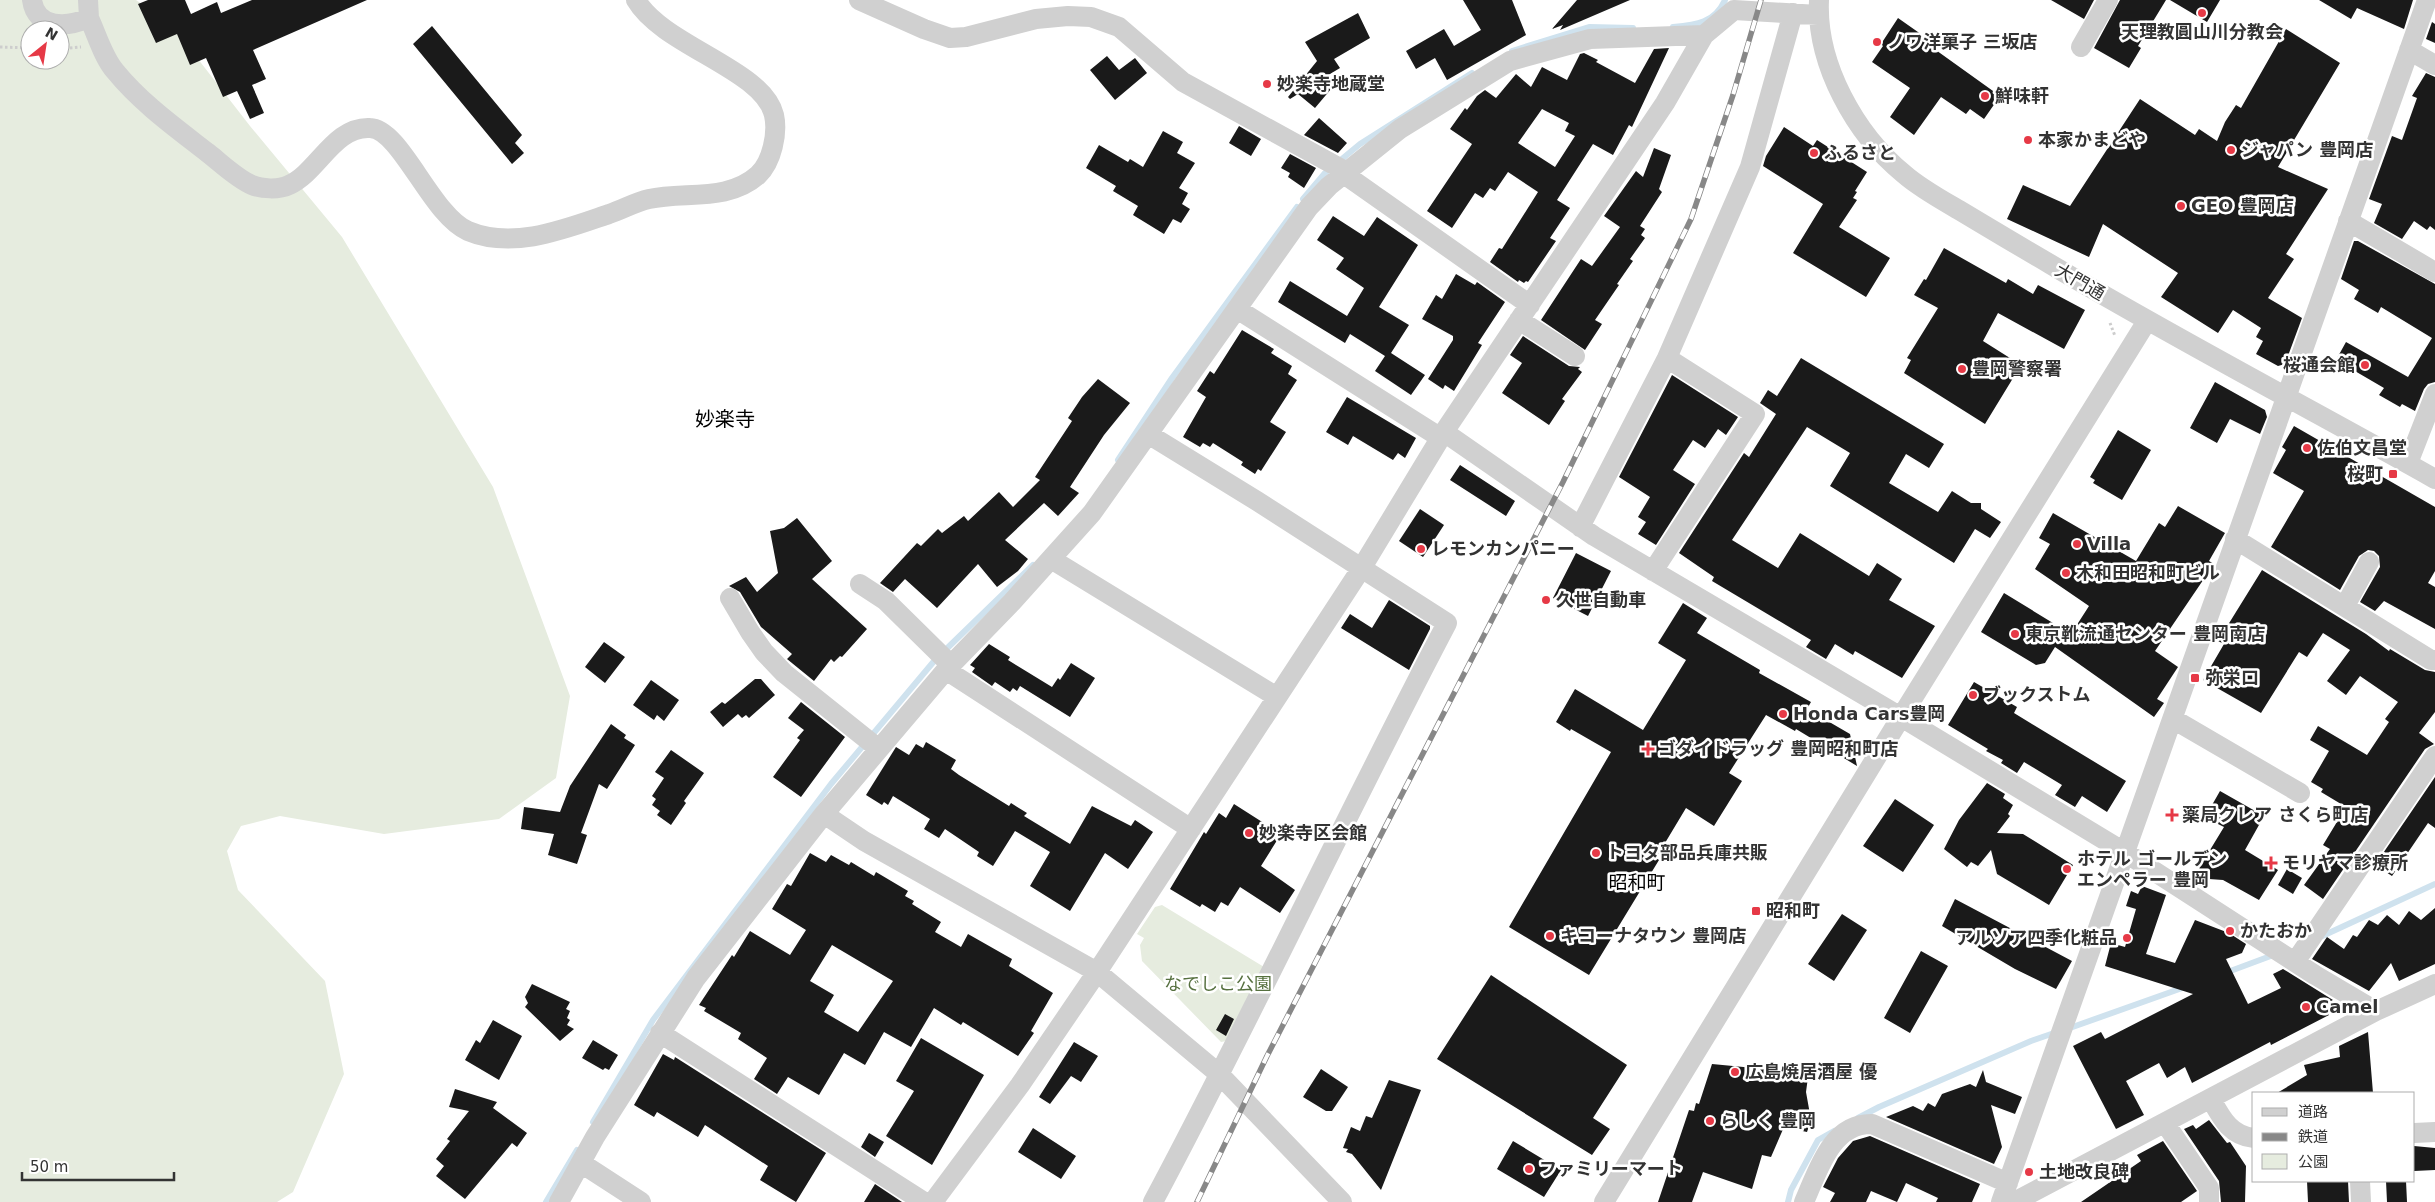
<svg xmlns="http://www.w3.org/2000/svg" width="2435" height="1202" viewBox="0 0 2435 1202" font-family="'DejaVu Sans','Noto Sans JP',sans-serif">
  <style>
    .green { fill: #e6ecdf; fill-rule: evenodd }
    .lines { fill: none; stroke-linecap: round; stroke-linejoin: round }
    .stream { stroke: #cfe2ee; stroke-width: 6 }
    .building { fill: #1a1a1a; fill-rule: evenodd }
    .path { stroke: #cdcdcd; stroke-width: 3; stroke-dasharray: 2.5 2.5; stroke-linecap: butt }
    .minor { stroke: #d0d0d0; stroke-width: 20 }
    .rail-casing { stroke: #888; stroke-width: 5.5 }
    .rail { stroke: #fff; stroke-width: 4; stroke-dasharray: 11; stroke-linecap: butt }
    .poi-dot { fill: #e63946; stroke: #fff; stroke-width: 2 }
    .labels { text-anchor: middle; stroke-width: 5; stroke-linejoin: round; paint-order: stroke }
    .poi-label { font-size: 18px; font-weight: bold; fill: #333; stroke: #fff; text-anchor: start }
    .street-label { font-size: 18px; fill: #333; stroke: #fff }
    .park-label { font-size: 18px; fill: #56703f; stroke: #fff }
    .neighbourhood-label { font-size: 19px; fill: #000; stroke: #fff }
    .quarter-label { font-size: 20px; fill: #000; stroke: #fff }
  </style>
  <rect width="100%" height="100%" fill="#fff"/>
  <path class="green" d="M0,0H136L170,23L250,126L342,237L493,487L570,696L556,778L499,819L384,834L280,816L241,826L227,851L238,890L325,981L344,1074L293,1192L277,1202H0ZM30,30H60V60H30Z
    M1162,905L1269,970L1232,1040L1221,1042L1142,961L1140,945L1144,938L1137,934L1155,907Z"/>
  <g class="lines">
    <path class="stream" d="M1673,27C1696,25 1715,23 1725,0
      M1512,51L1589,27L1633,28
      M1303,199L1325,173L1360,144L1472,73
      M1118,460L1172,378L1297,207
      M2318,938L2435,884
      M2225,973L2276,954
      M2067,1029L2185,987
      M1858,1118L1879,1107L2031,1041L2057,1032
      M593,1122L653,1020L831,784L935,660L1033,565
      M546,1202L577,1150
      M1788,1202L1791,1190L1818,1140L1834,1131"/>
  </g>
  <path class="building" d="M148,0H185L191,14L217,2L221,13L252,0H367L253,50L266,79L252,85L264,113L250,119L237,91L223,97L206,58L190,65L177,34L156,43L138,4Z
    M1463,0H1512L1526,35L1447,80L1435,58L1416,69L1406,51L1444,29L1454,46L1481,30Z
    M1577,0H1630L1560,30L1563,25L1552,29Z
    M2051,0H2094L2084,19Z
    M2120,0H2166L2138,46L2141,48L2129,68L2094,48Z
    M2170,0H2220L2207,22Z
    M2319,0H2413L2404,29L2357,8L2351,19Z
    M1358,13L1370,38L1334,59L1340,68L1320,80L1331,89L1315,108L1298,94L1290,99L1288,97L1317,61L1305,42Z
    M1898,18L1935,44L1933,48L2000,96L1984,119L1970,109L1966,114L1941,97L1914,135L1890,117L1910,88L1872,62L1883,46L1881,44Z
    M2432,22L2435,24V43L2426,39Z
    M432,26L522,135L515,143L524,153L512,164L413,44Z
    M2286,29L2340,63L2278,167L2328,189L2286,254L2294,259L2268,298L2302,318L2285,364L2278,366L2256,354L2263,341L2256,337L2261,328L2233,310L2218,333L2161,297L2178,273L2103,224L2089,257L2007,219L2023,185L2070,206L2140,99L2195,135L2199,129L2217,141L2225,122L2236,105L2241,108Z
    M1669,48L1632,127L1629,125L1613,155L1593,144L1557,200L1570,208L1550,238L1556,241L1528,282L1526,281L1524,283L1519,280L1518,282L1490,262L1499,248L1502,249L1538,192L1508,172L1495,191L1490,188L1483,198L1475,193L1452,228L1427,211L1472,144L1450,129L1465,108L1467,110L1477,96L1485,90L1496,98L1516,74L1531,87L1542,67L1567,80L1580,54L1584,53L1598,60L1596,62L1635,83L1654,49ZM1542,109L1569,123L1565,131L1575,136L1555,167L1518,143Z
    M1107,56L1119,70L1135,58L1147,73L1115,100L1090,70Z
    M2426,73L2435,77V230L2430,226L2427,230L2414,221L2402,239L2374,223L2382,204L2369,199L2392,136L2402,140L2417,98L2412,96Z
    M1319,118L1347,143L1338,153L1304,135Z
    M1239,126L1261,139L1251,156L1229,143Z
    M1784,127L1813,146L1817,140L1867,172L1855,191L1857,192L1853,198L1857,200L1839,227L1890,258L1866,297L1793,253L1823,204L1763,166L1766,156Z
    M1163,131L1183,142L1177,153L1195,163L1179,188L1188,193L1182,204L1190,209L1181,223L1173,219L1164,234L1133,215L1138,206L1113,191L1116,186L1086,168L1099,145L1128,162L1130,159L1143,167Z
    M1654,148L1671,155L1659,189L1662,192L1640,226L1645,229L1641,235L1645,238L1630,259L1633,261L1617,284L1619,285L1595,320L1602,324L1585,350L1541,320L1581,259L1592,266L1620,227L1604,216L1636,171L1643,177Z
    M1290,154L1316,168L1304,188L1288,177L1290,173L1281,168Z
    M1333,216L1364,236L1377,217L1418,245L1379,307L1409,325L1391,353L1425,375L1411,395L1375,371L1385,356L1350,334L1345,343L1278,302L1290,281L1347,316L1364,288L1336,269L1344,258L1317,240Z
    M2354,241H2358L2435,284V382L2428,384L2424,389L2415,411L2402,404L2400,407L2379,395L2384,388L2336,360L2346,342L2408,377L2432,338L2381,307L2378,313L2354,299L2359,290L2341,279Z
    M1944,248L2006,283L2008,279L2033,294L2038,285L2085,310L2064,349L1998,313L1983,341L2021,365L1985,424L1904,373L1911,360L1907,358L1938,308L1914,295L1924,279L1926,280Z
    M1456,274L1475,285L1477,282L1505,302L1478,343L1482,345L1454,391L1445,385L1443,389L1428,379L1453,340V336L1422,319L1436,295L1442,299Z
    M1242,330L1274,349L1271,353L1292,366L1288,374L1297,380L1270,422L1286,432L1261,471L1258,469L1255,474L1241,465L1243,462L1213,443L1210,447L1203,443L1200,447L1183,437L1206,397L1197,391L1210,371L1214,374Z
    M1523,336L1569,366L1580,367L1578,369L1582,372L1562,399L1565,401L1549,425L1502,393L1522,363L1510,355Z
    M1801,358L1944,444L1929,468L1906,454L1889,483L1938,512L1952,491L1971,503H1981V509L2001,522L1990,538L1975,529L1954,563L1830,486L1850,453L1807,427L1732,540L1778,568L1800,533L1869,576L1877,563L1902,579L1889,600L1935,626L1902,678L1855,651L1853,655L1835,644L1826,659L1806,647L1811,640L1712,581L1714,577L1679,553L1744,453L1749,457L1776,414L1760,403L1768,390L1777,396Z
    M1672,375L1738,417L1726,435L1718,429L1705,448L1693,440L1673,470L1695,484L1656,545L1638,534L1646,522L1638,517L1650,497L1619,477Z
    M1098,379L1130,403L1104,435L1070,487L1079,493L1058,516L1044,503L1005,540L1028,559L1018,571L997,587L978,564L937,608L905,579L893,592L880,583L917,543L921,546L938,529L942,533L964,516L968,521L999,492L1013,507L1040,480L1035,477L1072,421L1068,418L1082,397Z
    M2215,382L2265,410L2267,417L2260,434L2230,419L2217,443L2190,428Z
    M1347,397L1416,438L1405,458L1398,453L1393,460L1353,436L1348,445L1326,432Z
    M2294,426L2435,507V571L2428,583L2435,587V629L2384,601L2375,611L2360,602L2380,567L2379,556L2374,551L2368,550L2359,556L2340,590L2271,547L2304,491L2273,473L2286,450L2282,447Z
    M2118,430L2151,450L2122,500L2093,483L2095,480L2090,477Z
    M1460,465L1515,501L1506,516L1450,480Z
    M2178,506L2225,533L2209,561L2214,564L2155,651L2178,667L2157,699L2164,703L2154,717L2055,647L2045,663L2036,665L1981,632L2004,593L2071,634L2089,606L2035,569L2050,544L2039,538L2053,513L2136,561L2159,523L2165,527Z
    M1420,509L1444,525L1423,557L1399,541Z
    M797,518L832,561L812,579L867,629L842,657L840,656L834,662L831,659L814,681L787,659L792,654L761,627L740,592L729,586L746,577L757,592L778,573L770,531L784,528Z
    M1576,553L1611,571L1588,616L1553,598Z
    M2262,570L2366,634L2389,651L2390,649L2425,670L2435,672V712L2419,733L2434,744L2425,749L2323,899L2304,885L2330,849L2323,845L2346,807L2321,792L2323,789L2311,782L2329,751L2310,740L2318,726L2367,755L2389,722L2385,719L2398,702L2360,676L2346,695L2327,681L2350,650L2323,633L2307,657L2299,652L2261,713L2203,680L2224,644L2218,641Z
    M1389,600L1430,626V629L1409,670L1341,628L1350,614L1372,628Z
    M1683,603L1707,618L1697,633L1760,670L1759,673L1811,702L1807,709L1850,734L1857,766L1796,729L1795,731L1766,715L1729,773L1742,781L1714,826L1686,808L1656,858L1659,860L1589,975L1509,927L1611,752L1571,729L1570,731L1556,722L1575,689L1643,730L1686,660L1658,643Z
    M604,642L625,657L605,683L585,667Z
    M989,644L1010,657L1008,660L1052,687L1058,678L1060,680L1071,663L1095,678L1070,717L1020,686L1017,691L1013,688L1010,692L995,682L992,686L972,672L975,668L970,665Z
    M755,679H761L775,695L749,718L746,715L742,718L738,714L723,727L710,712L722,702L725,704Z
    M651,680L679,700L664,721L657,715L654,720L633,705Z
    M1974,682L2017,707L2014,713L2126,781L2107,812L2082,796L2075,807L2055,795L2062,785L2024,762L2017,773L2001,763L2003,760L1986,751L1988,749L1948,725Z
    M801,702L845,737L801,797L773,777L800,740L797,738L804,730L788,718Z
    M611,724L626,735L624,738L635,745L607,789L599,784L581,833L587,835L577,864L548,855L554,834L521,829L524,807L560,812L570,786Z
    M926,742L956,760L951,769L959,775L1009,806L1011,803L1027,813L1024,816L1070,844L1092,806L1131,826L1135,820L1153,832L1128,869L1105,853L1070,911L1030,886L1050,852L1015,831L993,866L977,856L979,852L945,829L939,838L924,829L930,819L893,796L888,805L884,802L882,805L866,795L896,747L909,755L916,744L923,748Z
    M671,750L704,773L684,801L686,803L671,825L657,815L660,811L652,805L656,799L652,796L664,778L655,772Z
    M2435,777V828L2428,823L2392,876L2375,865Z
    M1987,783L2005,794L2003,798L2013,805L2008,814L2010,816L1997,833L2023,834L2073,865L2049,905L1997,874L1991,850L1978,866L1971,862L1967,867L1944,849L1959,820Z
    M2220,791L2264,816L2245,850L2278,870L2259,900L2223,880L2209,879L2199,868L2224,827L2214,822L2221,810L2212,805Z
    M1895,799L1934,825L1903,872L1863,846Z
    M1234,804L1281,834L1261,866L1295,890L1280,913L1240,887L1228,906L1221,902L1215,912L1202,904L1200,907L1170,889L1204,832L1206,834L1219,813L1226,818Z
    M810,853L826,862L831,855L849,865L851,862L874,876L876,872L908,891L905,896L914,901L912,904L941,922L935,932L961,947L968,934L1012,959L1009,966L1053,993L1031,1031L1034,1033L1018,1056L963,1022L961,1025L934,1008L911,1047L884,1032L865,1065L844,1053L819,1095L788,1077L777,1094L754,1079L767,1058L738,1039L741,1033L704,1011L706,1008L699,1005L732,955L734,957L750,931L790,955L806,930L772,909L787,884L791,886ZM832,945L893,981L858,1032L824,1012L834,995L810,981Z
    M2287,869L2302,878L2293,894L2278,885Z
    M2142,886L2166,895L2146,954L2175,963L2195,920L2229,933L2246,944L2242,953L2226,959L2248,1004L2281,988L2273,974L2283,969L2333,1000L2325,1004L2329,1015L2271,1045L2270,1042L2192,1083L2185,1067L2167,1078L2159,1063L2126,1081L2144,1115L2116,1129L2073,1046L2101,1032L2105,1039L2193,994L2105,966L2111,943L2125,947L2136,909L2126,906L2131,891L2138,894Z
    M1955,899L2072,961L2056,989L2015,969L1942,926Z
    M2435,908V964L2399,981L2391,963L2369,991L2312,959L2327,937L2344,949L2353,935L2357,937L2369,920L2378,925L2387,915L2399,925L2409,911L2421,920Z
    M1842,914L1867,930L1834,981L1808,964Z
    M1921,951L1948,966L1910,1033L1884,1018Z
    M1491,975L1627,1065L1593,1118L1610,1129L1592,1155L1437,1059Z
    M532,984L570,1002L566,1009L570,1011L567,1018L570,1020L567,1025L574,1029L560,1041L525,1007L528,1003L525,997Z
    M1225,1014L1234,1019L1226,1036L1216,1030Z
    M493,1020L522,1036L499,1080L465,1060L476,1040L480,1043Z
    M2368,1032L2373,1093H2277L2307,1075L2304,1065L2340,1057L2339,1046Z
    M921,1038L984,1075L932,1165L886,1136L914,1091L896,1081Z
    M593,1040L618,1055L609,1070L605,1068L603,1070L582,1058Z
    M1074,1042L1098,1056L1081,1082L1071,1076L1050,1104L1039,1097Z
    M663,1054L674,1060L675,1057L826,1153L796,1202L760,1180L768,1166L705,1125L698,1137L657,1112L654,1117L634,1105Z
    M1712,1064L1775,1070L1808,1077L1806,1092L1811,1120L1807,1132L1784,1127L1771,1157L1762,1155L1752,1189L1703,1172L1692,1202H1658L1689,1110L1694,1111L1696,1103L1699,1104Z
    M1321,1069L1348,1087L1332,1111H1326L1303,1097Z
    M1983,1070L1986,1082L2022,1097L2015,1114L1991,1105L2002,1147L1994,1164L1886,1117L1913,1106L1923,1111L1928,1103L1935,1107L1942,1094L1970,1084L1976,1087Z
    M1389,1080L1421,1090L1381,1190L1352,1154L1346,1152L1348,1149L1343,1148L1351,1127L1360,1131L1366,1116L1372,1118Z
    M455,1089L497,1102L493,1108L527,1133L517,1147L512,1143L465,1199L436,1176L444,1166L436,1159L450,1141L447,1139L469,1111L449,1107Z
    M2209,1120L2227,1143L2230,1142L2246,1166L2245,1202H2221L2219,1181L2184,1129L2193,1125L2196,1129Z
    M1033,1128L1076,1156L1061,1179L1018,1152Z
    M869,1133L884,1142L875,1157L861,1147Z
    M1870,1136L1980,1184L1972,1202H1936L1938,1198L1906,1183L1897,1202L1871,1191L1866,1202H1830L1835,1193L1823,1187L1838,1158L1853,1141Z
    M1513,1141L1561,1170L1544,1197L1497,1169Z
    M2163,1141L2197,1191L2181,1202H2081L2141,1161L2137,1155Z
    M2414,1146L2435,1148V1170L2414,1171Z
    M2307,1181H2348L2349,1202H2308Z
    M2386,1181H2406L2407,1202H2387Z
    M875,1184L902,1202H864Z"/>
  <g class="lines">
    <path class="path" d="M0,47L30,48
      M60,49L81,47
      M2110,323L2115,336"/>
    <path class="minor" d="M32,0C36,30 68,27 89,18L88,0
      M859,0L924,29L950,38L966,37L1036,19L1068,16L1091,17L1119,27L1183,82L1347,172
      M1819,0C1816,64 1855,134 1904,174C1920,188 1940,199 1959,210C1989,228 2019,246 2050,264C2176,339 2307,407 2435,479
      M89,18C97,35 103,57 115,71C141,103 176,128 208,153C221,163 236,178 252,185C261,189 279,190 289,185C318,172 334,126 370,128C401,129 431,215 468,231C513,250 565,229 609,214C622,210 635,202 649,199C685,191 728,202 758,175C772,162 778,133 774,115C763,69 663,46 636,0
      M2081,47L2108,0
      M2409,50L2435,65
      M1344,174L1530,305
      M2348,221L2435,272
      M1237,309L1441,438
      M1519,320L1575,356
      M1444,432L1594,536L1901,717L2126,853L2315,975L2376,1011
      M1148,434L1257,501L1447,623C1346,815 1255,1011 1153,1202
      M2408,463L2435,394
      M1580,527L1667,358L1750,167L1793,13
      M2235,539L2431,660H2435
      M1051,559L1277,697
      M1653,571L1755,414L1667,358
      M860,584L886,601L951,665
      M730,598L750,632L764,652L784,673L879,749
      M2345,606L2369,562
      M946,670L1191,829
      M2173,719L2300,793
      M824,814L864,841L1097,972L1219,1074L1342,1202
      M2295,962L2435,756
      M660,1033L924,1202
      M2211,1099C2221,1117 2230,1136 2254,1138
      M2165,1123L2209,1188V1202
      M2414,1133L2435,1132
      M581,1163L641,1202
      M2360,1181L2361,1202
      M559,1202L595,1137L696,978L824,814L946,670L1012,602L1092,513L1309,207L1329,186L1400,129L1510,61L1590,39L1704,35
      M933,1202L1020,1085L1097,972L1361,569L1444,432L1665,103L1704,35L1734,10L1818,15
      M1604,1202L1901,717L2147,321
      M1804,1202C1818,1171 1831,1123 1872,1124L2008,1183
      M2001,1202L2427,0
      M2014,1202L2376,1011L2435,984"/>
    <g class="rail-casing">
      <path id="rail" d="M1197,1202L1267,1056L1563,482L1691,219L1733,95L1761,0"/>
    </g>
    <use href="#rail" class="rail"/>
  </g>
  <g class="poi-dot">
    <circle cx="2202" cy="13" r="5"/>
    <circle cx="1877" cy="42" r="5"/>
    <circle cx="1267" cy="84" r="5"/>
    <circle cx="1985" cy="96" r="5"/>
    <circle cx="2028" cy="140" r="5"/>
    <circle cx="2231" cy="150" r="5"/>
    <circle cx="1814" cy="153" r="5"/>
    <circle cx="2181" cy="206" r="5"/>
    <circle cx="2365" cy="365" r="5"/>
    <circle cx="1962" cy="369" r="5"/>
    <circle cx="2307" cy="448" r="5"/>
    <rect x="2388" y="469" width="10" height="10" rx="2.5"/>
    <circle cx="2077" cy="544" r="5"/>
    <circle cx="1421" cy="549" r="5"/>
    <circle cx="2066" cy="573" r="5"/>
    <circle cx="1546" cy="600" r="5"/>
    <circle cx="2015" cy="634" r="5"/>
    <rect x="2190" y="673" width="10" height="10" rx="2.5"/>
    <circle cx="1973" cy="695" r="5"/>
    <circle cx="1783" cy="714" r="5"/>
    <path d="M1645.5 741.5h5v5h5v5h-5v5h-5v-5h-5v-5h5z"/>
    <path d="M2169.5 807.5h5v5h5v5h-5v5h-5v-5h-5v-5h5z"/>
    <circle cx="1249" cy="833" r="5"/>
    <circle cx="1596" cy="853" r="5"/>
    <path d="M2268.5 855.5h5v5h5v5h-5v5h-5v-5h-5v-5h5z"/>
    <circle cx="2067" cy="869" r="5"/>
    <rect x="1751" y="906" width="10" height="10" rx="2.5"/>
    <circle cx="2230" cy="931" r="5"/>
    <circle cx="1550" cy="936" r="5"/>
    <circle cx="2127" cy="938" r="5"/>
    <circle cx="2306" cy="1007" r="5"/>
    <circle cx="1735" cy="1072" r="5"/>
    <circle cx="1710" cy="1121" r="5"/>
    <circle cx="1529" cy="1169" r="5"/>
    <circle cx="2029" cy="1172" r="5"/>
  </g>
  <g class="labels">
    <g class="poi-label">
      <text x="2202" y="38" text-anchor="middle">天理教圓山川分教会</text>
      <text x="1887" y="48">ノワ洋菓子 三坂店</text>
      <text x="1277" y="90">妙楽寺地蔵堂</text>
      <text x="1995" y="102">鮮味軒</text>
      <text x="2038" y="146">本家かまどや</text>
      <text x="2241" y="156">ジャパン 豊岡店</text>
      <text x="1824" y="159">ふるさと</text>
      <text x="2191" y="212">GEO 豊岡店</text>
      <text x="2355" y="371" text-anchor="end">桜通会館</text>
      <text x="1972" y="375">豊岡警察署</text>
      <text x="2317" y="454">佐伯文昌堂</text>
      <text x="2383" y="480" text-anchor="end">桜町</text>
      <text x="2087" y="550">Villa</text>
      <text x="1431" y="555">レモンカンパニー</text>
      <text x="2076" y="579">木和田昭和町ビル</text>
      <text x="1556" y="606">久世自動車</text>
      <text x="2025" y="640">東京靴流通センター 豊岡南店</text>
      <text x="2205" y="684">弥栄口</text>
      <text x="1983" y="701">ブックストム</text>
      <text x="1793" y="720">Honda Cars豊岡</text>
      <text x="1658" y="755">ゴダイドラッグ 豊岡昭和町店</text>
      <text x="2182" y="821">薬局クレア さくら町店</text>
      <text x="1259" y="839">妙楽寺区会館</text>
      <text x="1606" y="859">トヨタ部品兵庫共販</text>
      <text x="2077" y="865">ホテル ゴールデン<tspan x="2077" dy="21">エンペラー 豊岡</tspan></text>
      <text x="2282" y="869">モリヤマ診療所</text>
      <text x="1766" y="917">昭和町</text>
      <text x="2240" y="937">かたおか</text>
      <text x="1560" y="942">キコーナタウン 豊岡店</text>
      <text x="2117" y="944" text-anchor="end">アルソア四季化粧品</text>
      <text x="2316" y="1013">Camel</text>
      <text x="1745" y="1078">広島焼居酒屋 優</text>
      <text x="1720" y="1127">らしく 豊岡</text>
      <text x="1539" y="1175">ファミリーマート</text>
      <text x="2039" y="1178">土地改良碑</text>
    </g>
    <g class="street-label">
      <text transform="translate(2080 282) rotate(30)" y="6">大門通</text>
    </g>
    <g class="park-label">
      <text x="1218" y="990">なでしこ公園</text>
    </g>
    <g class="neighbourhood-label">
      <text x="1637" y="889">昭和町</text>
    </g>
    <g class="quarter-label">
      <text x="725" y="426">妙楽寺</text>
    </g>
  </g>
  <rect x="2252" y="1092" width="162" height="90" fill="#ffffff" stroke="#adadad"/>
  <rect x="2262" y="1108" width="25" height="8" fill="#d0d0d0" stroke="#adadad"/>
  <text x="2298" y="1117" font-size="15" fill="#333333">道路</text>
  <rect x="2262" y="1133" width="25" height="8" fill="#888888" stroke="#adadad"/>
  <text x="2298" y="1142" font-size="15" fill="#333333">鉄道</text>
  <rect x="2262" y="1154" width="25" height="15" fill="#e6ecdf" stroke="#adadad"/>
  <text x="2298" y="1167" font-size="15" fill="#333333">公園</text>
  <g transform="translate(45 45) rotate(30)"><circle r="24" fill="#ffffff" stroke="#adadad"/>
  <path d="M0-4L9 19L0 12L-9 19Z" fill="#e63946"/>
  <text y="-8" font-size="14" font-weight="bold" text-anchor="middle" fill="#333333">N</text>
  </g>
  <path d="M22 1172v8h152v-8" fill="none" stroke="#333333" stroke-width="2.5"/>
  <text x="30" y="1172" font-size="15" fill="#333333" stroke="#ffffff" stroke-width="4" paint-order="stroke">50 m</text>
</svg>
